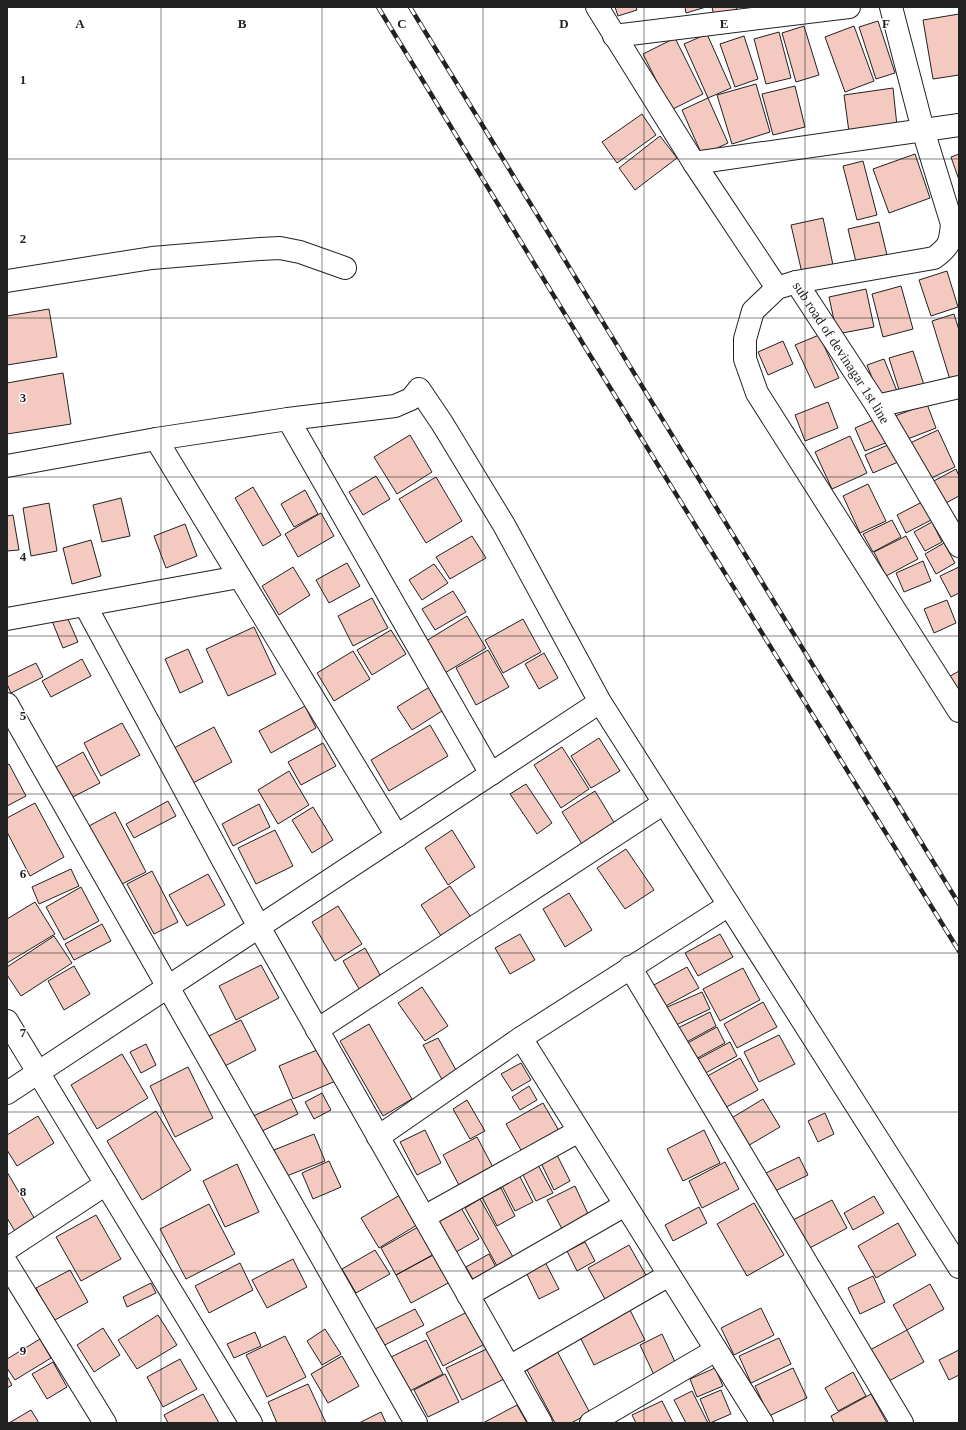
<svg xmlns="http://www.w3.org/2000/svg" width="966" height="1430" viewBox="0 0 966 1430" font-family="'Times New Roman',serif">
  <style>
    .building { fill: #f3c9c0; stroke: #222 }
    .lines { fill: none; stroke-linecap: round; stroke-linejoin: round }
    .minor-casing { stroke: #222; stroke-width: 24 }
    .tertiary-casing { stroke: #222; stroke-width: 24 }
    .minor { stroke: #fff; stroke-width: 22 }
    .tertiary { stroke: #fff; stroke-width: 22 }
    .rail-casing { stroke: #222; stroke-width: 4.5 }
    .rail { stroke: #fff; stroke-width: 3; stroke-dasharray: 9; stroke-linecap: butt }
    .grid { fill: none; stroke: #222; stroke-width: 1; stroke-opacity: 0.55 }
    .labels { text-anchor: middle; stroke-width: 3; stroke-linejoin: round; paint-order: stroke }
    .street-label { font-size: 14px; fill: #222; stroke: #fff }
    .grid-label { font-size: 13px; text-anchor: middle; font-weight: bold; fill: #222; stroke: #fff; stroke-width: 3; stroke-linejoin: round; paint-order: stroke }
  </style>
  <rect width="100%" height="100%" fill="#fff"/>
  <path class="building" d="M615,7H636L637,10L618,16Z
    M685,7H706L686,13Z
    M712,7H736L737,9L714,16Z
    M959,14V75L933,79L923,20Z
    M878,21L895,73L876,79L859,27Z
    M804,26L819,75L796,82L782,33Z
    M854,26L874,81L845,92L825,37Z
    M779,32L791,78L766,84L754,39Z
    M707,34L731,88L708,98L684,44Z
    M744,36L758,79L735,87L720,44Z
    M675,38L703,94L671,110L643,54Z
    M756,84L770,132L732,144L717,95Z
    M795,86L805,127L773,135L762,94Z
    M893,88L897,126L849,132L844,95Z
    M708,98L728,143L702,155L682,110Z
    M642,114L656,135L617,163L602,142Z
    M660,136L677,158L635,190L619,168Z
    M915,154L930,198L889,213L873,169Z
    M959,154V180L951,157Z
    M863,161L877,215L857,220L843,166Z
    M823,218L833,265L802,273L791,225Z
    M879,222L887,255L856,262L848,229Z
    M947,271L958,307L931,316L919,280Z
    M901,286L913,329L883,337L872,294Z
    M866,289L874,327L837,334L829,297Z
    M49,309L57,357L7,365V316Z
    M954,314L959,330V381L951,383L932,321Z
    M819,335L839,378L815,388L795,345Z
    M783,341L793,364L768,375L758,352Z
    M913,351L924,385L900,393L889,358Z
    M884,359L897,391L880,398L867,365Z
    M63,373L71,424L7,434V383Z
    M828,402L838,428L805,441L795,415Z
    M927,404L936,428L905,440L895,416Z
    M878,418L888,442L865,451L855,428Z
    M938,430L955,467L927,480L910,443Z
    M410,435L432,472L397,494L374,457Z
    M850,436L867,473L832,489L815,452Z
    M890,444L898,462L873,473L865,455Z
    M956,469L959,476V496L944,504L932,482Z
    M376,476L390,499L363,515L349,492Z
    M436,477L462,521L426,543L399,499Z
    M868,484L886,521L860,533L843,496Z
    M253,487L281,535L263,546L235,498Z
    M305,490L318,514L294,527L281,504Z
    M121,498L130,536L102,542L93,505Z
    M924,501L933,519L906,533L897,515Z
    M49,503L57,551L31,556L23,508Z
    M321,513L334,536L298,557L285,534Z
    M13,515L19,550L7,551V516Z
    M892,520L901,537L873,552L863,534Z
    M932,522L942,542L925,551L914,532Z
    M185,524L197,556L166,568L154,536Z
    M472,536L486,558L450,579L436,557Z
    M906,536L918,559L886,576L874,552Z
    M91,540L101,576L72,584L63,548Z
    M944,543L955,563L936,574L925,554Z
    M923,561L931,581L904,592L896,573Z
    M347,563L360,586L329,603L316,580Z
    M434,564L448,583L422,600L409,580Z
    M293,567L310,595L279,615L262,586Z
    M959,567V593L951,597L940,576Z
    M453,591L466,612L435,630L422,609Z
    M372,598L388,628L353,646L338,616Z
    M947,600L956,623L934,633L924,609Z
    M64,610L78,642L63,648L50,616Z
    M467,616L486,648L445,673L426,641Z
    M523,619L541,652L503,673L485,640Z
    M254,627L276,674L228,696L206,649Z
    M391,630L406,654L372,675L357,650Z
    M188,649L203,682L180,693L165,659Z
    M488,650L509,687L476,705L456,668Z
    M353,651L370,679L334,701L317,673Z
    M544,653L558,678L539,689L525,664Z
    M82,659L91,676L51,697L42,681Z
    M36,663L43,677L11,693L7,684V677Z
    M959,671V699L947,678Z
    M436,683L450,706L412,730L397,707Z
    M305,706L316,728L271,753L259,731Z
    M122,723L140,755L101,776L84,743Z
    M430,725L448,756L389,791L371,760Z
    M214,727L232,762L193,783L174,748Z
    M599,738L620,771L591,788L571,756Z
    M323,743L336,766L301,785L288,762Z
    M562,747L589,789L561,808L534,765Z
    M83,752L100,783L65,801L49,771Z
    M9,764L26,796L7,806V765Z
    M289,771L309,805L278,824L258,790Z
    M526,784L552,823L537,834L510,794Z
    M595,791L618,829L585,849L562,812Z
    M168,801L176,816L134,838L126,824Z
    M35,803L64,857L30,876L7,832V818Z
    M259,804L270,827L233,846L222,824Z
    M313,807L333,840L312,853L292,820Z
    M115,812L146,872L120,885L89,826Z
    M275,830L293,866L256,884L238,848Z
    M452,830L475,867L448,885L425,848Z
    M626,849L654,890L625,909L597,868Z
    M71,869L79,886L39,904L32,887Z
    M152,871L178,922L154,934L127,884Z
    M208,874L225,905L187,926L169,895Z
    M450,886L474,922L445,942L421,905Z
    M81,887L99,921L64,940L46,907Z
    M569,893L592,930L565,947L543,909Z
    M35,902L55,934L7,963V919Z
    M338,906L362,944L335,961L312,922Z
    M102,924L111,941L74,960L65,944Z
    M520,934L535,960L510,974L495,948Z
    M720,934L733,957L698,976L685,953Z
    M54,936L72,963L21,996L7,975V967Z
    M365,948L384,982L362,994L343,961Z
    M261,965L279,998L236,1020L219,986Z
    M74,966L90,994L64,1010L48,981Z
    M687,967L699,988L664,1007L652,986Z
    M743,968L760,1000L720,1021L703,989Z
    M422,987L448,1026L425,1041L398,1003Z
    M702,992L710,1009L674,1026L665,1008Z
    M763,1002L777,1027L737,1048L724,1024Z
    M710,1012L716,1026L681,1045L674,1030Z
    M241,1020L256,1050L225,1066L209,1036Z
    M369,1024L412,1099L383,1116L340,1041Z
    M717,1027L725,1043L692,1061L684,1045Z
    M779,1035L795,1064L759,1082L744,1052Z
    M438,1038L460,1077L445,1085L423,1045Z
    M730,1042L737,1056L700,1076L693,1062Z
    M146,1044L156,1065L141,1073L130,1052Z
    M324,1047L338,1080L293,1099L279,1066Z
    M122,1054L148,1098L97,1129L71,1085Z
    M740,1058L758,1090L719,1111L702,1079Z
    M521,1063L531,1080L512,1091L501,1074Z
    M188,1067L213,1118L175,1137L150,1086Z
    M529,1086L537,1100L520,1110L512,1097Z
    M322,1093L331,1110L314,1119L305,1102Z
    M291,1099L298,1114L260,1132L253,1116Z
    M763,1099L780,1127L746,1147L730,1119Z
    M467,1100L485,1131L470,1139L453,1109Z
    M543,1103L562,1136L525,1157L506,1124Z
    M156,1111L191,1170L142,1200L107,1141Z
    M825,1113L834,1134L818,1142L808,1121Z
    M38,1116L54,1143L17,1166L7,1150V1135Z
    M425,1130L441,1163L417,1175L400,1142Z
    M704,1130L720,1163L683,1181L667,1149Z
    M314,1134L325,1161L284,1177L274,1150Z
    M477,1137L495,1171L461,1189L443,1155Z
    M557,1155L570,1181L554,1190L541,1163Z
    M799,1157L808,1175L773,1192L764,1174Z
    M329,1161L341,1187L313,1199L302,1173Z
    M725,1162L739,1189L702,1208L689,1181Z
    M537,1163L553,1193L536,1201L521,1171Z
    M237,1164L259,1212L225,1227L203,1181Z
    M7,1172L36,1221L16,1233L7,1218Z
    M518,1173L533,1202L515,1211L500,1182Z
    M575,1186L589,1216L562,1229L547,1200Z
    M501,1188L515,1216L497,1226L482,1197Z
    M400,1195L417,1225L379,1248L361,1218Z
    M874,1196L884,1213L853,1230L844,1213Z
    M480,1199L513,1257L497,1266L465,1208Z
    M832,1200L847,1228L808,1249L793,1220Z
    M754,1203L784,1255L747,1276L717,1224Z
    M209,1204L235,1254L186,1279L160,1229Z
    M460,1206L479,1239L456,1252L437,1218Z
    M699,1207L707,1223L673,1241L665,1225Z
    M96,1215L121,1259L81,1281L56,1237Z
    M898,1223L916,1255L876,1278L858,1246Z
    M418,1227L434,1254L396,1275L381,1248Z
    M585,1242L595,1261L577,1271L567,1251Z
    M629,1245L647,1277L606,1301L588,1268Z
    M375,1250L390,1274L356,1293L342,1269Z
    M437,1253L452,1281L411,1303L396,1275Z
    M489,1254L498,1271L475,1283L466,1267Z
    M293,1259L307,1287L267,1308L252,1280Z
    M544,1260L559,1289L539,1299L525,1270Z
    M240,1263L253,1290L209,1313L195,1286Z
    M70,1270L88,1302L53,1321L36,1288Z
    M873,1276L885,1302L860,1314L848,1288Z
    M151,1283L156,1293L127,1307L123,1297Z
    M930,1284L944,1309L907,1330L893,1305Z
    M628,1306L645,1340L594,1365L577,1331Z
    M761,1308L774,1335L734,1355L721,1328Z
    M415,1309L424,1325L381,1347L373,1330Z
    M469,1311L485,1344L443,1366L426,1333Z
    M158,1315L177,1345L137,1369L118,1340Z
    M103,1328L120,1355L94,1372L77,1345Z
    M325,1329L341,1354L322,1365L307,1341Z
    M907,1330L924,1362L887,1382L870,1350Z
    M255,1332L261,1346L234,1358L227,1344Z
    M662,1334L676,1364L654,1375L640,1345Z
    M285,1336L306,1377L267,1397L246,1355Z
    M779,1338L791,1364L751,1383L739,1356Z
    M40,1339L51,1358L15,1380L7,1368V1359Z
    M426,1340L443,1374L406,1393L389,1358Z
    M491,1347L506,1378L462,1400L446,1368Z
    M959,1350V1375L949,1380L939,1360Z
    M557,1351L590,1413L571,1423H555L526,1368Z
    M342,1356L359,1386L328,1403L311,1374Z
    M180,1359L197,1389L163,1407L147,1377Z
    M53,1362L67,1387L47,1399L32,1374Z
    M715,1368L723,1386L697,1397L690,1379Z
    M793,1368L807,1398L769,1416L755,1386Z
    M853,1372L866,1396L838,1411L825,1388Z
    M445,1374L459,1402L428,1417L414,1390Z
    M7,1376L12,1385L7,1388Z
    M308,1384L326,1423H277L268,1402Z
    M721,1390L731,1414L710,1423L700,1399Z
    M692,1391L708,1423H686L674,1400Z
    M203,1394L219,1423H168L164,1415Z
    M871,1394L887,1423H834L831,1416Z
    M662,1401L673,1423H636L632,1415Z
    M517,1405L527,1423H483Z
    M31,1410L39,1423H9Z
    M381,1412L386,1423H359Z"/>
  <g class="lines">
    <g class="minor-casing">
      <g id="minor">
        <path d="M597,7L694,163L777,288"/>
        <path id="s1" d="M891,7L923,130L952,224C950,243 950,246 934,258L796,282L877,406L959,546"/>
        <path d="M614,36L849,7"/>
        <path d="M694,163L959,125"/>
        <path d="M7,281L152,258L260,249L280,248L300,252L345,268"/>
        <path d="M796,282L777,288L753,311L745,339V359L757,393L959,711"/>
        <path d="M877,406L959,387"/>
        <path d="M288,419L491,774"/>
        <path d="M156,439L397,836"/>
        <path d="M85,605L259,927L541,1423"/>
        <path d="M7,619L239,577"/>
        <path d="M7,704L416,1423"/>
        <path d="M729,905L521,1038L762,1423"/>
        <path d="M630,967L902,1423"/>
        <path d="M7,1021L251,1423"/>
        <path d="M317,1030L664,803"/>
        <path d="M378,1137L521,1038"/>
        <path d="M424,1217L579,1131"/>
        <path d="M7,1249L106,1184"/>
        <path d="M7,1264L105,1423"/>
        <path d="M468,1295L625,1205"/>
        <path d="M509,1367L669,1275"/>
        <path d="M591,1423L716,1350"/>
      </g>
    </g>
    <g class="tertiary-casing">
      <path id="tertiary" d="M7,466L156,439L288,419L395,406L411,399L419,389L442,423L504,525L600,702L959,1267
        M7,1093L600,702"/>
    </g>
    <use href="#minor" class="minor"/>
    <use href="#tertiary" class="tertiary"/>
    <g class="rail-casing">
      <path id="rail" d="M378,7L588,352L959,951
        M410,7L959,904"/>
    </g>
    <use href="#rail" class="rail"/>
  </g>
  <path class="grid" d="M161,7V1423M322,7V1423M483,7V1423M644,7V1423M805,7V1423M7,159H959M7,318H959M7,477H959M7,636H959M7,794H959M7,953H959M7,1112H959M7,1271H959"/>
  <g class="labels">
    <g class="street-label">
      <text dy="5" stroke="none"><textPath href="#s1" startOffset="490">sub road of devinagar 1st line</textPath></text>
    </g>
  </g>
  <g class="grid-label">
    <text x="80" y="28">A</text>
    <text x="242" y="28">B</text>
    <text x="402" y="28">C</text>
    <text x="564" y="28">D</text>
    <text x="724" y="28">E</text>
    <text x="886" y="28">F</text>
    <text x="23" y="84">1</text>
    <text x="23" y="243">2</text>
    <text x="23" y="402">3</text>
    <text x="23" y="561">4</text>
    <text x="23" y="720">5</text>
    <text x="23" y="878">6</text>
    <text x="23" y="1037">7</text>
    <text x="23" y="1196">8</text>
    <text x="23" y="1355">9</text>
  </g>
  <rect width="966" height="1430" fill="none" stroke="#222222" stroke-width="16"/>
</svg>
